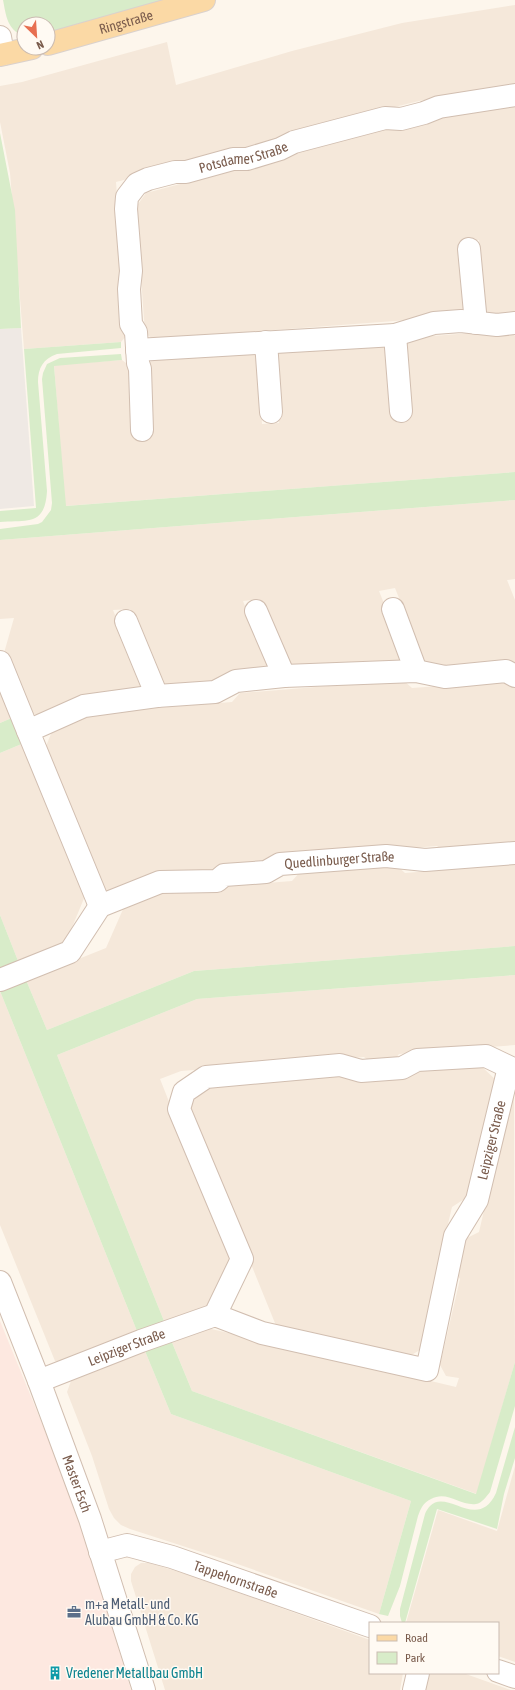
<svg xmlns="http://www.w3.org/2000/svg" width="515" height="1690" viewBox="0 0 515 1690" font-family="'Asap Condensed',sans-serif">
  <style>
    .residential { fill: #f5e8da }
    .commercial { fill: #fde8e0 }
    .industrial { fill: #efe9e4 }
    .green { fill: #d8ecc9 }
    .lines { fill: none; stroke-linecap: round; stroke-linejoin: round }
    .minor-casing { stroke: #d1beb0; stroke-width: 24 }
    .major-casing { stroke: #dad1cd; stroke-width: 24 }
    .minor { stroke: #fff; stroke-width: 22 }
    .major { stroke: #fbd9a5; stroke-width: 22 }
    .labels { text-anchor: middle; stroke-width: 3; stroke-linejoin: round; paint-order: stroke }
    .street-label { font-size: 14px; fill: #7a5c4d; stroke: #fffaf3 }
    .service-label { font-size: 14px; fill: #4e5e75; stroke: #fffaf3; text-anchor: start }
    .culture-label { font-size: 14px; fill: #0d838f; stroke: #fffaf3; text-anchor: start }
  </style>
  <rect width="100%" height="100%" fill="#fdf6ec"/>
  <path class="residential" d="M515,5V85L419,101L317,126L217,156L116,182L127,335L121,342L24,349L10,173L0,122V86L22,82L167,42L176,85L292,51L402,23Z
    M515,104V312L489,314L483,308L479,240L463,242L468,310L462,316L153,339L145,333L136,207L146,193L222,173L322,144L422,119Z
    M509,330L515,336V472L65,506L54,365L122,360L130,366L145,367L154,358L252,350L258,355L262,424L279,423L274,354L279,348L386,345L391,415L407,413L402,344L407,338Z
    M515,500V579L507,580L515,600V665L436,671L425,663L395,588L379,591L406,658L400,665L286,666L259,599L243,601L270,668L264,676L215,679L207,689L160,685L130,609L113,610L144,686L137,694L41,717L28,711L4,653L14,618L0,619V540Z
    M403,680L412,688L509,681L515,686V849L446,854L437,846L271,859L263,868L113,895L100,889L44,751L53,729L92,713L232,702L240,693Z
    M0,684L14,717L0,723Z
    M24,743L85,896L63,949L20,966L0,915V753Z
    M515,864V946L194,971L47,1030L26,980L106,948L124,907L162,891L292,881L300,872L396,865L405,873Z
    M515,975V1045L399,1054L393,1062L372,1064L364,1057L181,1071L160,1079L232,1260L213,1307L166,1326L57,1055L197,999Z
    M0,991L139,1336L66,1366L55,1361L0,1225Z
    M479,1064L498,1082L472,1194L452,1207L431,1296L437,1307L428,1345L405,1359L277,1328L188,1109L203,1085L341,1074L349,1080L411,1076L418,1068Z
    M514,1081L515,1362L477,1494L192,1391L171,1340L203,1327L456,1387L459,1378L446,1376L440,1365L460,1279L453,1269L459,1242L479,1232Z
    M145,1351L171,1414L411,1501L379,1614L226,1560L130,1529L121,1525L114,1518L109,1509L92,1456L67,1392L71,1381Z
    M515,1466V1662L498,1656V1623H406L438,1510L497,1531Z
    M141,1563H149L189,1575L370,1640V1673H403L400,1690H165L131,1581V1574L135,1567Z
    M426,1673H463L511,1690H422Z"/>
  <path class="commercial" d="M0,1321L77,1509L131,1690H0Z"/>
  <path class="industrial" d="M21,328L34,506L0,509V329Z"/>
  <path class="green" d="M3,0H165L48,33V24H24V36C7,30 6,15 3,0Z
    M0,133L15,210L21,328L0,329Z
    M121,342V348L57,354C43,359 38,368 38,382L47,491C45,526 28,520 0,522V511L36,508L24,349Z
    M121,354L122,360L54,366L66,506L515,472V500L0,540V529L38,524L42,522L51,510L52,503L42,379L43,373L47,364L60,358Z
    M14,717L24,743L0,753V723Z
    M0,915L20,966L0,974Z
    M515,946V975L197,999L57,1055L166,1326L139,1336L0,991L26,980L47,1030L194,971Z
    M171,1340L192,1391L476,1494L515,1362V1406L490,1492C486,1497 482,1503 476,1504C460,1506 447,1490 431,1499C423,1503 421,1508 418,1516L400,1586L388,1616L379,1614L411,1501L171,1414L145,1351Z
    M515,1427V1458L504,1494L497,1529L437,1509L405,1623H402L400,1616V1609L425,1514C426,1511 428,1508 430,1506C447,1488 478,1532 496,1493Z"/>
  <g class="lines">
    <g class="minor-casing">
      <g id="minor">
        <path d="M0,37L3,54"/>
        <path d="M469,249L476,323"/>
        <path d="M395,335L401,411"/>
        <path d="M266,342L271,412"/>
        <path d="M137,350L395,335L434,323L461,321L497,325L515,323"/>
        <path id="s1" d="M142,430L140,369L138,363L136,332L131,324L129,289L131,271L126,209L127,197L137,184L148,179L175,172H186L233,159H247L280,149L294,142L385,118L401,119L424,113L439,107L515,95"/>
        <path d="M393,609L416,671"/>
        <path d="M256,611L284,676"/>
        <path d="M126,621L157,696"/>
        <path d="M0,662L28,731"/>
        <path d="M100,906L28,731L84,706L157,696L215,692L236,681L284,676L416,671L445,677L506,671L515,676"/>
        <path id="s2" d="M0,980L70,952L100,906L160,882L217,881L224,875L266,872L280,864L386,856L425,860L515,853"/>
        <path id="s3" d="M0,1282L39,1381L90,1519L144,1690"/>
        <path id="s4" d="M39,1381L141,1341L215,1315L262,1333L427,1370L455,1236L477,1200L509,1067L486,1056L417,1060L402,1068L361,1071L340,1065L206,1077L184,1092L179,1109L242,1259L215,1315"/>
        <path id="s5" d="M100,1552L127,1545L172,1557L370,1626"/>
        <path d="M498,1671L515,1677"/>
        <path d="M414,1690L418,1673"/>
      </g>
    </g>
    <g class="major-casing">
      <g id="major">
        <path id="s6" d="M48,44L204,0"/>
        <path d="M0,55L32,48"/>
      </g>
    </g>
    <use href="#minor" class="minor"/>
    <use href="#major" class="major"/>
  </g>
  <defs>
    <g id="office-bare" transform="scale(1.08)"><path d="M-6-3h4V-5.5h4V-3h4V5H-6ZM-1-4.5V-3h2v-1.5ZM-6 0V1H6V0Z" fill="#5c6f8a" stroke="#fffaf3" stroke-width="2.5" paint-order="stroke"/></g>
    <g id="building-bare" transform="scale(1.08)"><path d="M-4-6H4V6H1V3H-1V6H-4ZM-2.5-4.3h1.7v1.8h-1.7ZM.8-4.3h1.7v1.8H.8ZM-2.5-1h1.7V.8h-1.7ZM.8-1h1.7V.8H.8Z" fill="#0f9aa8" stroke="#fffaf3" stroke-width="2.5" paint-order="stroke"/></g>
  </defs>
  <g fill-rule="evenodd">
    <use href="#office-bare" x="74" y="1612"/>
    <use href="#building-bare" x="55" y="1673"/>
  </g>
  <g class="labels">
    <g class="street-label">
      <text dy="5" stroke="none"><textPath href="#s6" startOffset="81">Ringstraße</textPath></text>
      <text dy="5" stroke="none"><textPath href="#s1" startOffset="362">Potsdamer Straße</textPath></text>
      <text dy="5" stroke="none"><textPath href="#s2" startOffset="379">Quedlinburger Straße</textPath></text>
      <text dy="5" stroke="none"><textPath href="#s4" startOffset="648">Leipziger Straße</textPath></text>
      <text dy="5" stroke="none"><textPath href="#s4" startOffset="94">Leipziger Straße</textPath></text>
      <text dy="5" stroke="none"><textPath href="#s3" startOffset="216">Master Esch</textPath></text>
      <text dy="5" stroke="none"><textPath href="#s5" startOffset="142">Tappehornstraße</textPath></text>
    </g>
    <g class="service-label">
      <text x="85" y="1609">m+a Metall- und<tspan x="85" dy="16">Alubau GmbH &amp; Co. KG</tspan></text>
    </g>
    <g class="culture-label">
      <text x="66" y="1678">Vredener Metallbau GmbH</text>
    </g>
  </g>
  <rect x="369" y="1622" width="130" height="52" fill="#fffaf3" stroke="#cabbb1"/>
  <rect x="377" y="1635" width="20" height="6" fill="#fbd9a5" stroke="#cabbb1"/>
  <text x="405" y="1642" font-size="12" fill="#7a5c4d">Road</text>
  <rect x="377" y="1652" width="20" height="12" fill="#d8ecc9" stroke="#cabbb1"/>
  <text x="405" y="1662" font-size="12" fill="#7a5c4d">Park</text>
  <g transform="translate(36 36) rotate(155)"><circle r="19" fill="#fffaf3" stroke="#cabbb1"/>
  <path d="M0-3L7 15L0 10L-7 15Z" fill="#e76f51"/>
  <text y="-6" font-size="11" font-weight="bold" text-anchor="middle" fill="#7a5c4d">N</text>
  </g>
</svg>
